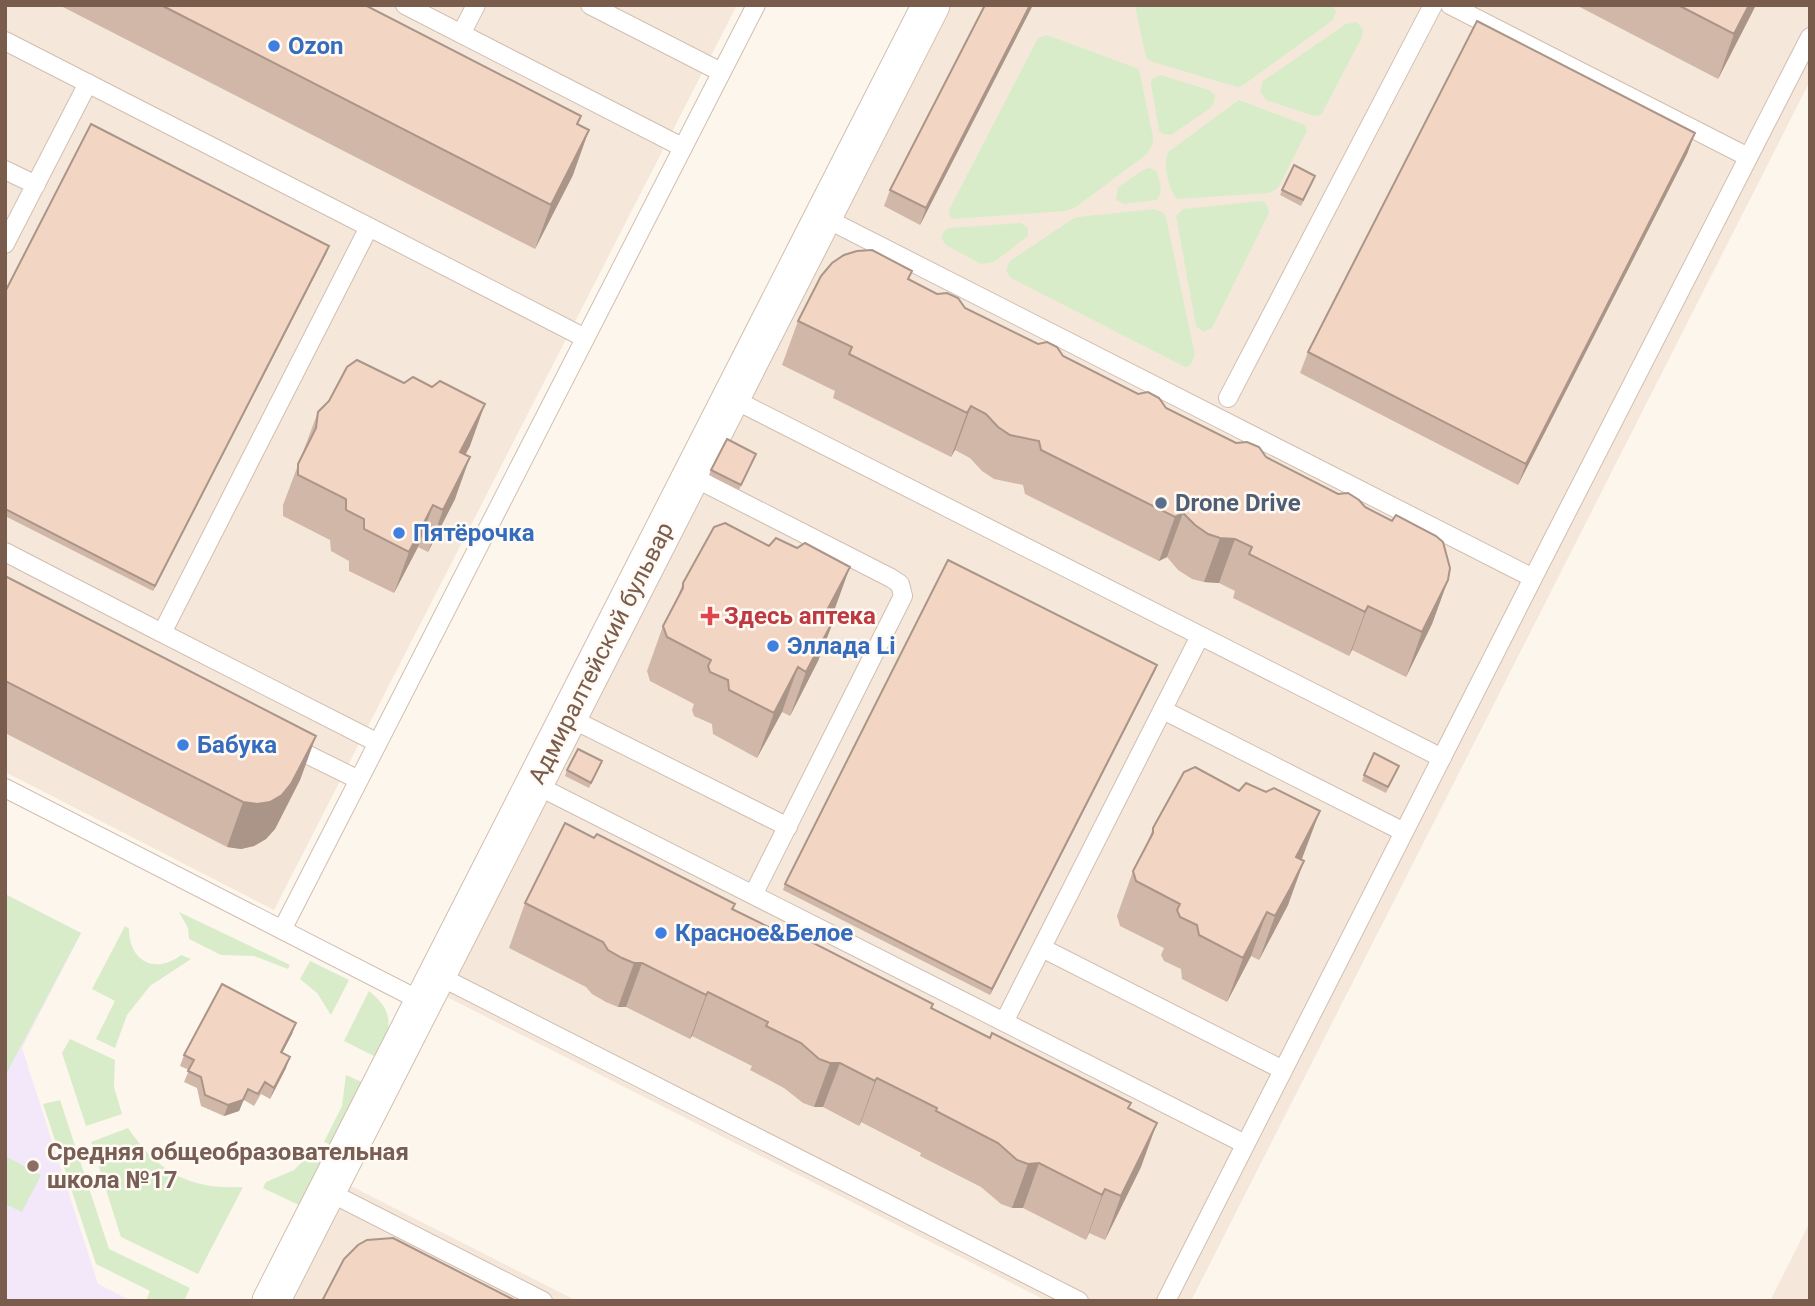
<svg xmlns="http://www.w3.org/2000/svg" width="1815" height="1306" viewBox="0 0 1815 1306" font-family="Roboto,sans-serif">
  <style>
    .residential { fill: #f5e8da }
    .education { fill: #f3e8fa }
    .green { fill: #d8ecc9 }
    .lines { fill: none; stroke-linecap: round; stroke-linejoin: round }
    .service-casing { stroke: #d1beb0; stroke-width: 20 }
    .minor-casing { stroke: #d1beb0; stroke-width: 39 }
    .service { stroke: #fff; stroke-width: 18 }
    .minor { stroke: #fff; stroke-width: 37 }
    .wall { fill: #d1b7a8 }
    .shaded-wall { fill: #aa9588 }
    .building { fill: #f3d5c3; stroke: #aa9588; stroke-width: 2 }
    .shop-dot { fill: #3f7fe0; stroke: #fffaf3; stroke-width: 2.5 }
    .service-dot { fill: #5c6f8a; stroke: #fffaf3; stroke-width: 2.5 }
    .health-dot { fill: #e0444e; stroke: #fffaf3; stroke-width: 2.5 }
    .education-dot { fill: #8d6e63; stroke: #fffaf3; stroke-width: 2.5 }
    .labels { text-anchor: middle; stroke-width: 5; stroke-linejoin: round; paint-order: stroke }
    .shop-label { font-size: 24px; font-weight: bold; fill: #366cbe; stroke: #fffaf3; text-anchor: start }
    .service-label { font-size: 24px; font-weight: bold; fill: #4e5e75; stroke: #fffaf3; text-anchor: start }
    .health-label { font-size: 24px; font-weight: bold; fill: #be3a42; stroke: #fffaf3; text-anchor: start }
    .street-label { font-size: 24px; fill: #7a5c4d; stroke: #fffaf3 }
    .education-label { font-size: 24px; font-weight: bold; fill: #785e54; stroke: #fffaf3; text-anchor: start }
  </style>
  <rect width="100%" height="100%" fill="#fdf6ec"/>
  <path class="residential" d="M5,5H737L274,910L5,772Z
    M946,5H1810V81L1191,1301H1047L443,995Z
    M347,1184L577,1301H288Z
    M1810,1222V1301H1770Z"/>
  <path class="education" d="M5,894L81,933L22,1048L98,1284L132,1301H5Z"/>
  <path class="green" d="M1135,5H1333L1336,11L1333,20L1242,86L1237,87L1153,62L1146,58Z
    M1357,22L1363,30L1362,37L1321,115L1314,116L1266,100L1260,91L1263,81L1346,24Z
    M1047,35L1139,69L1153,137V142L1148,153L1076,207L1065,211L953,219L949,215L950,208L1038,38Z
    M1160,75L1209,90L1215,95L1213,105L1209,109L1171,135L1163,134L1159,131L1151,84L1152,79Z
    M1239,100L1305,125L1307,131L1278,188L1269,193L1177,199C1168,190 1163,164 1168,152Z
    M1150,168L1156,171C1159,181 1165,192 1156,200L1124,204L1116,200L1118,187L1145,169Z
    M1263,201L1267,205L1269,213L1212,328L1204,332L1196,326L1176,216L1183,209Z
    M1154,209L1164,213L1166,218L1195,355L1190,366L1185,367L1011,278L1006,271L1010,261L1071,220L1077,217Z
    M1021,223L1028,228V236L994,262L981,264L946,245L941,238L945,230L949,228Z
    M5,894L81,933L5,1076Z
    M179,912L290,965L288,969L254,956L221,955L189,939L188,928Z
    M125,926L129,929C129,961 155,975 181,955L191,959L150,986L127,1015L115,1048L96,1039L115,1001L92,989Z
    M310,961L349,980L331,1015L317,993L300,979Z
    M369,991C396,1012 391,1030 378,1058L344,1041Z
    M70,1039L115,1060L114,1087L122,1114L86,1126L62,1053Z
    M346,1075L364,1083L333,1146L324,1142L342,1106Z
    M60,1100L109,1249L190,1288L184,1301H146L150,1291L96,1264L43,1104Z
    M128,1128C158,1172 189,1190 243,1187L198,1274L121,1237L91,1142Z
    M315,1149L327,1155L301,1206L263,1188L266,1182L294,1170Z
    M5,1156L41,1175L22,1212L5,1204Z"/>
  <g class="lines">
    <g class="service-casing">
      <path id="service" d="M405,5L682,147
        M590,5L721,72
        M1450,5L1748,157
        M461,34L476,5
        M5,41L369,227L162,633L5,552
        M5,170L36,185
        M823,217L1533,578L1166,1301
        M369,227L585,338
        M5,244L88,83
        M731,398L1442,758
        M1228,398L1433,5
        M691,476L891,578L900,584L903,596L753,895
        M1533,578L1810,37
        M162,633L378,743
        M1163,710L1404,832
        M568,717L788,827
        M288,745L359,780
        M534,784L1245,1144
        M5,788L423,1002
        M282,930L756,5
        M1042,948L1283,1070
        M437,975L1079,1301
        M1004,1022L1200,636
        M327,1191L543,1301"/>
    </g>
    <g class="minor-casing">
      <path id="minor" d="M271,1301L931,5"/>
    </g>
    <use href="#service" class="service"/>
    <use href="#minor" class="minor"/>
  </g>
  <path class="wall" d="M59,5H365L581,116L578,124L573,175L535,249Z
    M1033,5L920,225L884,206L890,190Z
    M1576,5H1756L1718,79Z
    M1695,133L1687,154L1518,485L1300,373L1308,352Z
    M1313,182L1301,206L1280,195L1282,190Z
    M327,252L153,591L5,516V292Z
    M909,280L1166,408L1266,457L1365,507L1448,580L1432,624L1406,677L1352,650L1349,656L1233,598L1235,591L1219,583L1204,582L1192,579L1178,570L1167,557L1159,561L1025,494L1023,485L994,479L982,471L970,458L955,450L951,457L833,398L835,391L782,365L798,321Z
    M318,412L470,446L465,454L455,499L428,552L418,547L394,593L349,571V561L331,551L330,540L283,516V505Z
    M756,454L739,490L709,475L711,470Z
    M5,576L316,736L300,780L275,829L266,839L254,846L241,849L227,847L5,733Z
    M683,583L834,611L832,615L835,617L818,661L790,716L782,712L757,758L713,734L712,724L694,716L692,710L694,704L650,681L647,671L663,626L676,601Z
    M1157,665L990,995L783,890L785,884Z
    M602,761L589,788L565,776L567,770Z
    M1397,771L1386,793L1362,781L1364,775Z
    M1153,828L1303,856L1288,905L1259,960L1251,956L1227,1002L1182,979L1181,969L1164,961L1161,955L1164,948L1120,926L1117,916L1133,871L1146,846Z
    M525,903L733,909L932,1008L1129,1108L1141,1167L1105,1240L1089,1233L1086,1240L1023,1208H1012L1001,1204L981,1187L920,1156L921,1153L861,1122L859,1126L823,1107H814L803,1103L784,1088L750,1070L752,1066L692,1036L690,1039L626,1007H618L606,1002L592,994L586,987L509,948Z
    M296,1023L292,1034L282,1053L286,1068L270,1099L261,1094L254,1106L244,1100L239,1111L224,1116L201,1106L197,1088L184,1082L189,1070L180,1066L184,1055Z"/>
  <path class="shaded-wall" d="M1030,5H1033L920,225L926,208Z
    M1749,5H1756L1718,79L1734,34Z
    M589,130L573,175L535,249L551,205Z
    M1695,133L1687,154L1518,485L1526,464Z
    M329,246L327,252L153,591L155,586Z
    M485,404L470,446L445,494L460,452Z
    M971,406L955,450L951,457L967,413Z
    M470,457L455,499L428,552L443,510Z
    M433,505L418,547L394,593L409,552Z
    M1183,513L1167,557L1159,561L1175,517Z
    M1220,538L1235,539L1219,583L1204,582Z
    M850,567L834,611L810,657L826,612Z
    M1448,580L1432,624L1406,677L1422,632Z
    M1368,606L1352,650L1349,656L1365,612Z
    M835,617L818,661L790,716L806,672Z
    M1157,665L1155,671L990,995L992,989Z
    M798,667L782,712L757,758L774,713Z
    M316,736L300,780L275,829L266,839L254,846L241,849L227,847L243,802Z
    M1320,811L1303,856L1280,902L1296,857Z
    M1304,861L1288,905L1259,960L1275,916Z
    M1267,912L1251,956L1227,1002L1243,958Z
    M634,963H642L626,1007H618Z
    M708,992L692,1036L690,1039L706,995Z
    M296,1023L292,1034L277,1063L281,1052Z
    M290,1057L286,1068L270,1099L274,1088Z
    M830,1063H840L823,1107H814Z
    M877,1078L861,1122L859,1126L875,1081Z
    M248,1089L239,1111L224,1116L228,1105Z
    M1157,1123L1141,1167L1105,1240L1121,1196Z
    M1039,1163L1023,1208H1012L1028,1164Z
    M1105,1189L1089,1233L1086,1240L1102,1195Z"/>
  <path class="building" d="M161,5H365L581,116L577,124L589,130L551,205Z
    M985,5H1030L926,208L890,190Z
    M1678,5H1749L1734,34Z
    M1477,21L1695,133L1526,464L1308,352Z
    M91,124L329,246L155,586L5,509V292Z
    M1294,165L1315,176L1303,200L1282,190Z
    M872,250L912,271L908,279L937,294L947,293L958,298L965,308L1038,344L1047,342L1057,347L1063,356L1138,394L1148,392L1159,398L1166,408L1236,443L1247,442L1259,447L1266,457L1338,494L1348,493L1359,500L1365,507L1392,521L1396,515L1436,536L1443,542L1450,568L1448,580L1422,632L1368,606L1365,612L1249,554L1252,547L1235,539L1220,538L1208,534L1195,525L1183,513L1175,517L1041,450L1039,441L1010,435L998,427L986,414L971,406L967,413L849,354L852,347L798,321L821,276L832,263L844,255L857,251Z
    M357,360L404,383L413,377L432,387L440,381L485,404L460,452L470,457L443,510L433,505L409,552L364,529V519L346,510V499L298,475V464L316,428L318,412L329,401L347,367Z
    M727,439L756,454L741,485L711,470Z
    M725,523L769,546L776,538L797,548L805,543L850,567L826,612L835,617L806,672L798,667L774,713L729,690L728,680L710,672L708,666L711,660L667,637L663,626L683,588V583L714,527Z
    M948,560L1157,665L992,989L785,884Z
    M5,576L316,736L291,784L282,795L270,802L257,804L243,802L5,681Z
    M578,749L602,761L591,783L567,770Z
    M1374,753L1399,766L1388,787L1364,775Z
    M1195,767L1239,791L1246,783L1266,792L1274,788L1320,811L1296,857L1304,861L1290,889L1275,916L1267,912L1243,958L1199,935L1197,925L1180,917L1177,910L1180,904L1136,881L1133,871L1153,833V828L1184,772Z
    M565,823L594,838L597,834L735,904L732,909L791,938L794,933L933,1004L931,1008L990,1038L992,1033L1131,1103L1128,1108L1157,1123L1121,1196L1105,1189L1102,1195L1039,1163L1028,1164L1017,1160L998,1143L936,1111L937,1108L877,1078L875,1081L840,1063H830L819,1059L801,1043L766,1026L768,1022L708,992L706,995L642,963H634L622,958L608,950L603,942L525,903Z
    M222,984L296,1023L281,1052L290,1057L274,1088L265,1082L258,1094L248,1089L243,1100L228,1105L205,1095L201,1077L188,1071L194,1060L184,1055Z
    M393,1238L516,1301H322L344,1259L358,1245L367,1240Z"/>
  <g class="shop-dot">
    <circle cx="274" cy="46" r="7"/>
    <circle cx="399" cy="533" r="7"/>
    <circle cx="773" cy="646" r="7"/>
    <circle cx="183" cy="745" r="7"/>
    <circle cx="661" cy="933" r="7"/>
  </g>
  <circle class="service-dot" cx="1161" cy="503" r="7"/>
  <path class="health-dot" d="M706.5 605.5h7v7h7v7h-7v7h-7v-7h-7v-7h7z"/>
  <circle class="education-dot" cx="33" cy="1166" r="7"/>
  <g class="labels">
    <g class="shop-label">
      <text x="288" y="54">Ozon</text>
      <text x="413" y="541">Пятёрочка</text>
      <text x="787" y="654">Эллада Li</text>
      <text x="197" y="753">Бабука</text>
      <text x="675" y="941">Красное&amp;Белое</text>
    </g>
    <g class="service-label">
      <text x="1175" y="511">Drone Drive</text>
    </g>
    <g class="health-label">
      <text x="724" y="624">Здесь аптека</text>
    </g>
    <g class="street-label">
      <text transform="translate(601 653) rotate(-63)" y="8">Адмиралтейский бульвар</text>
    </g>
    <g class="education-label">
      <text x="47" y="1160">Средняя общеобразовательная<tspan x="47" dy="28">школа №17</tspan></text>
    </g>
  </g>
  <rect width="1815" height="1306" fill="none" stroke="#7a5c4d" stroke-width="14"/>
</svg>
